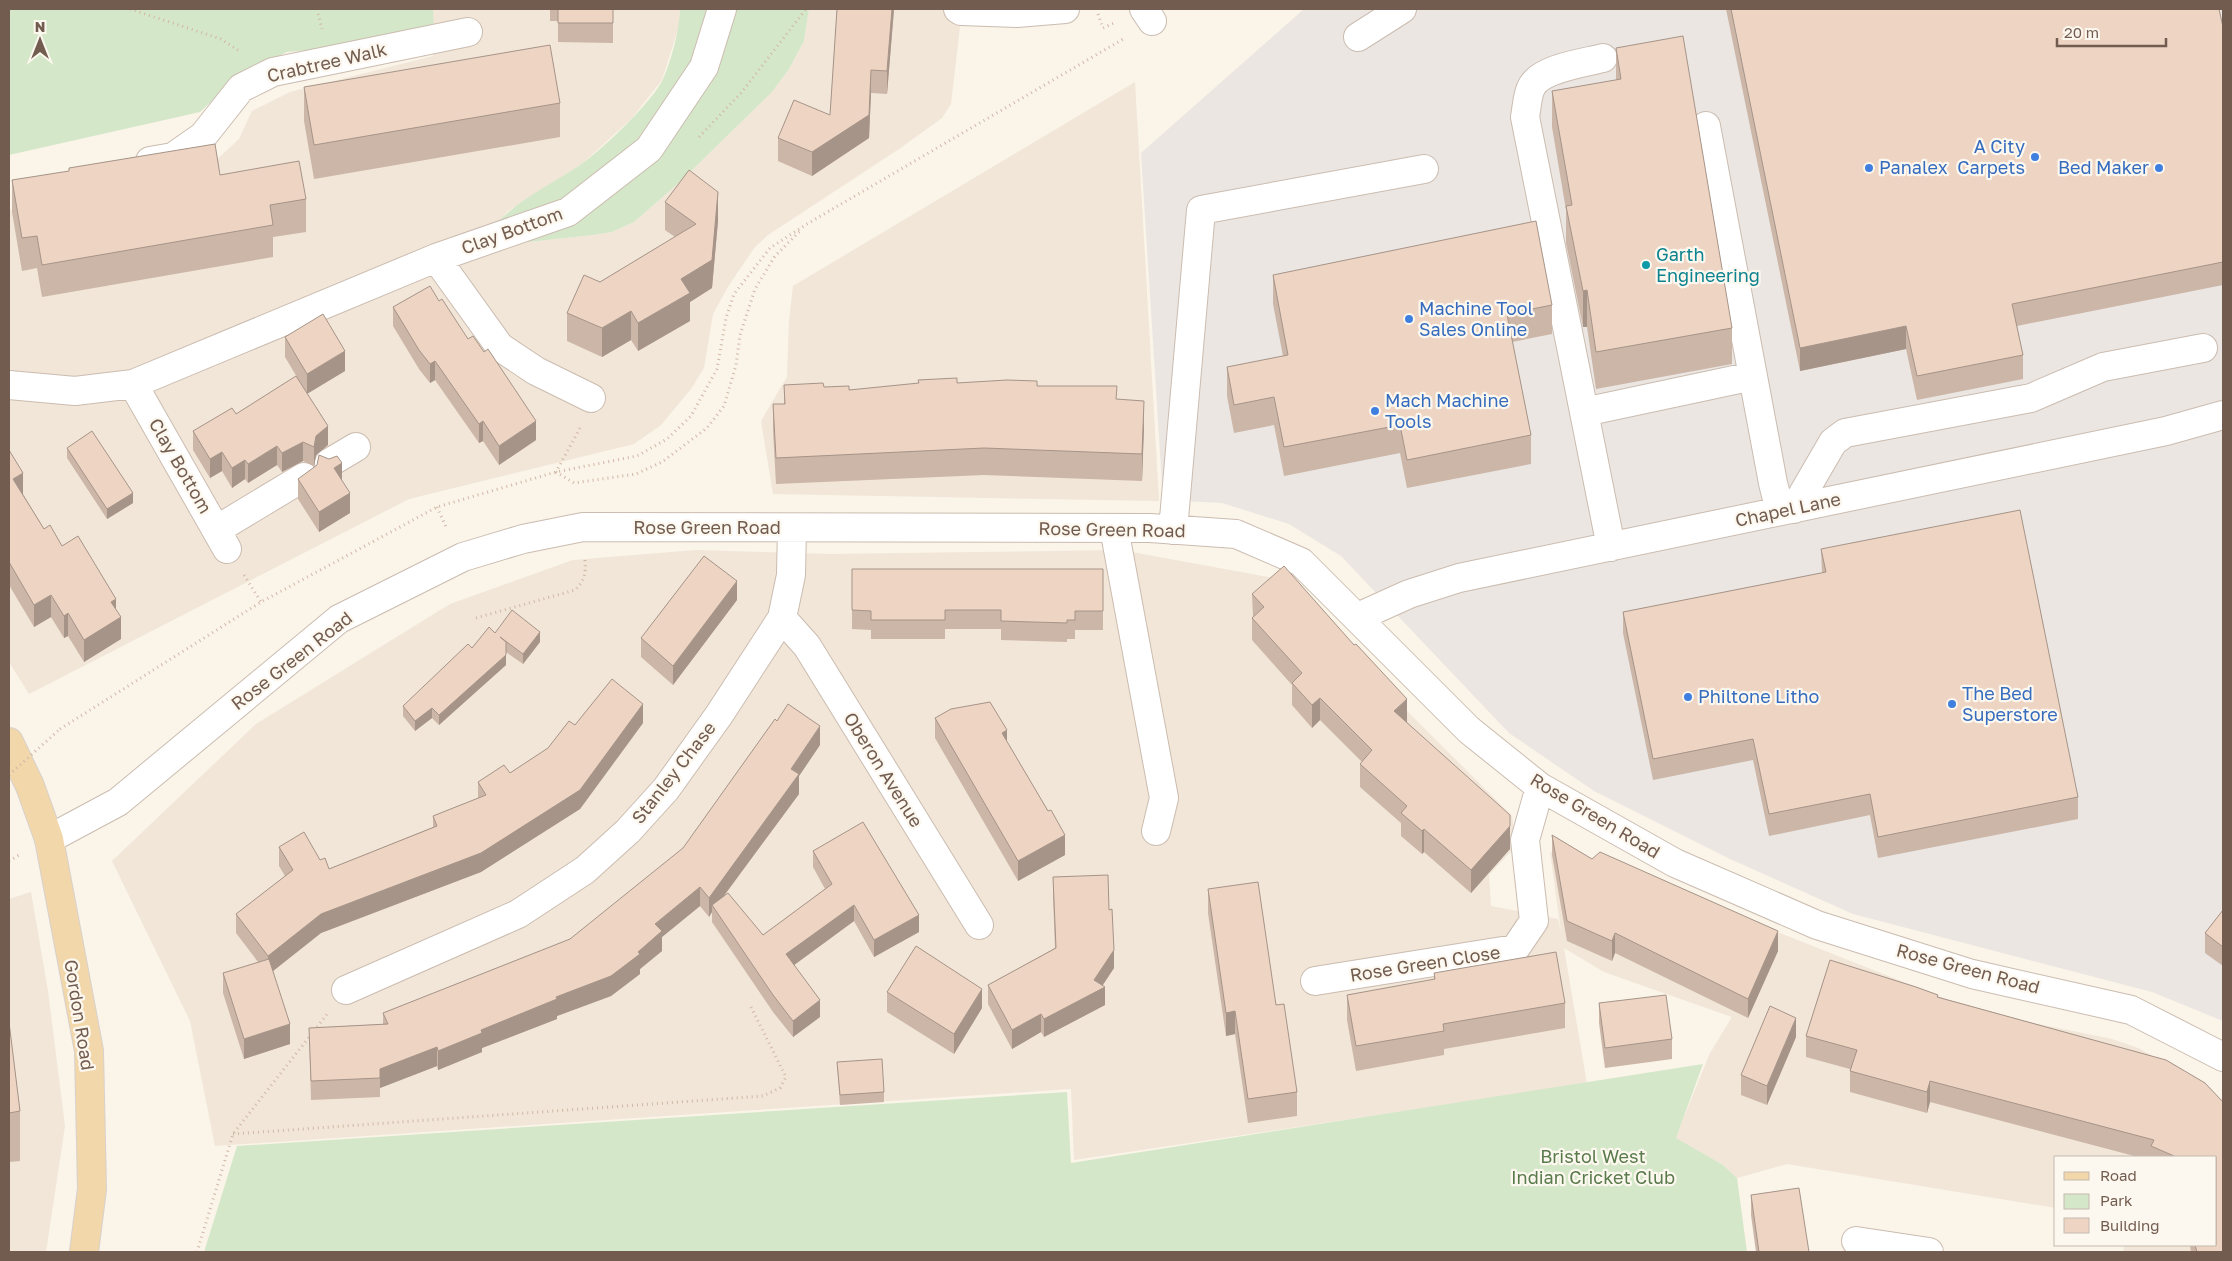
<svg xmlns="http://www.w3.org/2000/svg" width="2232" height="1261" viewBox="0 0 2232 1261" font-family="'Golos Text',sans-serif">
  <style>
    .residential { fill: #f1e6d8 }
    .industrial { fill: #ebe6e2 }
    .green { fill: #d5e7c9 }
    .lines { fill: none; stroke-linecap: round; stroke-linejoin: round }
    .minor-casing { stroke: #cbbcb0; stroke-width: 30 }
    .major-casing { stroke: #d8d1ce; stroke-width: 30 }
    .path { stroke: #d2b7a6; stroke-width: 3; stroke-dasharray: 1 4; stroke-linecap: butt }
    .minor { stroke: #fff; stroke-width: 28 }
    .major { stroke: #f1d7a9; stroke-width: 28 }
    .path-bridge { stroke: #d2b7a6; stroke-width: 3; stroke-dasharray: 1 4; stroke-linecap: butt }
    .wall { fill: #ccb6a8 }
    .shaded-wall { fill: #a69488 }
    .building { fill: #edd4c3; stroke: #a69488 }
    .shop-dot { fill: #3f7fe0; stroke: #fdf8ef; stroke-width: 2 }
    .culture-dot { fill: #0f9aa8; stroke: #fdf8ef; stroke-width: 2 }
    .labels { text-anchor: middle; stroke-width: 4.5; stroke-linejoin: round; paint-order: stroke }
    .street-label { font-size: 18px; fill: #725c4f; stroke: #fdf8ef }
    .shop-label { font-size: 18px; fill: #366cbe; stroke: #fdf8ef; text-anchor: start }
    .culture-label { font-size: 18px; fill: #0d838f; stroke: #fdf8ef; text-anchor: start }
    .park-label { font-size: 18px; fill: #597b4c; stroke: #fdf8ef }
  </style>
  <rect width="100%" height="100%" fill="#faf4e9"/>
  <path class="residential" d="M433,9H680L679,26L662,80L632,118L583,163L507,212L496,224L502,245L593,235L612,232L634,222L681,181L772,92L789,69L804,41L809,9H962L951,104L942,118L899,149L768,235L755,247L729,285L713,314L704,368L691,389L661,425L634,444L409,499L29,694L9,662V210L156,186L211,165L239,139L252,111L290,92L433,56Z
    M1135,82L1159,501L773,494L761,421L787,377L789,321L793,286Z
    M696,550L830,554L1121,550L1274,578L1512,816L1516,846L1489,875L1491,906L1558,919L1561,932L1550,852L1616,868L1979,1012L2112,1039L2138,1048L2160,1060L2211,1096L2223,1252H2123L2124,1245H2216V1157H2056V1208L1787,1164L1737,1178L1723,1165L1675,1139L1710,1053L1732,1017L1604,972L1564,948L1587,1084L1074,1160L1071,1089L215,1146L190,1021L112,861L256,724L450,604L573,560Z
    M31,892L48,991L65,1126L46,1252H9V899Z"/>
  <path class="industrial" d="M1304,9H2223V1021L2152,992L1853,914L1730,859L1594,791L1509,733L1341,556L1289,524L1222,503L1163,500L1141,153Z"/>
  <path class="green" d="M9,9H433L434,32L386,43L287,52L241,74L200,112L9,155Z
    M680,9H809L804,41L789,69L772,92L681,181L634,222L612,232L593,235L502,245L496,224C519,199 552,184 580,165C601,151 653,101 663,79C672,58 679,32 680,9Z
    M1703,1064L1676,1138L1723,1165L1737,1178L1747,1252H204L237,1146L1067,1092L1071,1163Z"/>
  <g class="lines">
    <g class="minor-casing">
      <path id="minor" d="M958,9L961,11L1017,13L1065,9
        M1144,9L1152,21
        M1358,37L1402,9
        M1603,58C1584,63 1542,68 1532,86C1527,94 1527,107 1525,117L1611,547
        M1706,126L1773,483L1780,511
        M150,161L173,157L203,136L241,88L273,72L468,32
        M436,258L500,347L536,371L591,398
        M133,384L227,549
        M9,385L75,391L133,384L436,258L568,212L649,149L704,67L722,9
        M1584,412L1753,376
        M329,463L356,447
        M1794,509L1833,442L1845,433L2031,398L2103,367L2203,348
        M1114,528L1164,798L1156,831
        M216,530L304,477
        M1173,530L1201,210L1424,169
        M1358,617L1409,594L1459,578L2166,431L2223,415
        M782,618L807,646L979,925
        M49,839L118,802L339,619L463,557L523,539L583,527L1150,528L1236,534L1301,562L1469,730L1540,787L1675,863L1817,925L1972,974L2131,1010L2223,1057
        M1315,981L1515,949L1534,921L1525,840L1540,787
        M346,990L518,914L585,870L628,831L666,789L719,715L782,618L791,575L792,528
        M1856,1241L1929,1252"/>
    </g>
    <g class="major-casing">
      <path id="major" d="M9,742L30,786L49,839L89,1051L92,1189L84,1252"/>
    </g>
    <path class="path" d="M130,9L221,39L241,52
      M317,9L322,29
      M1098,14L1103,28L1114,23
      M699,137L741,93L806,9
      M580,428L556,472L574,483L636,474L662,462L707,428L724,406L736,365L740,335L755,289L775,256L801,230
      M437,507L447,529
      M244,575L261,602
      M476,618L575,590C585,580 586,574 585,560
      M60,729L261,602L437,507L556,472L637,456L667,439L691,416L717,369L726,318L734,294L770,248L807,224L1125,38
      M9,861L19,855
      M314,1031L327,1014
      M233,1134L763,1096L780,1088L786,1077L751,1007
      M197,1252L233,1134L310,1036"/>
    <use href="#minor" class="minor"/>
    <use href="#major" class="major"/>
    <path class="path-bridge" d="M9,775L60,729"/>
  </g>
  <path class="wall" d="M550,9H613V43L558,42V21H550Z
    M837,9H894L887,94L871,93L869,138L812,176L778,161V138L830,115Z
    M1726,9H2219L2223,27V285L2017,326L2023,355V379L1917,400L1906,349L1800,371Z
    M1616,48L1732,328V364L1596,389L1587,327H1583L1566,243V210L1552,127V91L1616,80Z
    M304,87L560,103V137L314,179L304,121Z
    M69,168L220,175L306,199V232L273,237V257L42,297L37,268L22,271L12,212V180L69,172Z
    M665,202L718,221L712,288L690,302V321L638,351L631,340L602,357L567,341V313L600,282L675,237L665,230Z
    M1273,275L1552,305V334L1512,342L1531,435V464L1407,488L1400,453L1284,476L1274,425L1234,433L1227,396V367L1283,356L1273,304Z
    M439,301L468,339L536,440L499,465L483,441L479,443L435,380L430,383L419,369L393,326V307Z
    M285,337L345,371L307,393L328,445L316,455L314,466L303,461L282,472L277,465L248,483L245,479L232,488L222,471L210,478L193,450V431L304,389L285,357Z
    M957,383L1037,386L1117,399L1144,427L1142,481L984,475L776,484L773,431V404H784V385L824,387L849,390Z
    M67,448L133,503L107,519L67,458Z
    M9,450L23,494L44,529L62,546L116,610L121,639L84,662L68,636L64,638L51,617L34,627L9,585Z
    M298,479L342,481L350,513L319,532L298,499Z
    M1821,549L2078,797V819L1878,858L1870,815L1769,836L1753,760L1653,780L1623,633V612L1822,573Z
    M852,569H1103V630H1075V639H1067V642L1001,640V629H945V639H871V630L852,629Z
    M1252,594L1407,722L1510,849L1471,893L1424,852L1422,854L1401,836V823L1360,787V764L1362,762L1320,720L1312,728L1292,705V685L1252,640V618L1253,617Z
    M737,600L673,685L641,657V638Z
    M495,633L540,642L523,664L506,652V665L439,725L432,718L415,731L403,716V706L472,648Z
    M935,718L1007,742L1048,811L1065,855L1018,881L935,738Z
    M643,723L580,809L481,872L321,933L273,971L290,1044L244,1059L223,993V973L258,962L236,933V914L285,876L279,866V847L320,860L329,869L433,827V816L478,798V782L510,773L548,748L575,725Z
    M820,745L799,776V794L724,896L763,935L825,889L813,867V851L919,932L874,957L854,921L794,965L820,1017L793,1037L773,1012L712,922V912L709,917L700,906L662,937V951L640,969V974L611,996L557,1016V1019L482,1048V1052L438,1070L437,1066L380,1088V1097L311,1100L309,1028L383,1024V1013L570,939Z
    M1552,835L1592,859L1778,951L1748,1018L1615,953L1612,961L1567,941L1552,855Z
    M1053,877L1109,910L1114,968L1103,985L1105,1005L1044,1037L1041,1032L1012,1049L988,1004V985L1055,948L1053,896Z
    M1208,889L1276,1005L1297,1092V1116L1248,1123L1235,1034L1226,1036L1208,913Z
    M2223,910V966L2205,953V933Z
    M1830,960L1916,987L1938,995V997L2166,1060L2205,1083L2223,1102V1252H2191L2190,1246V1245H2216V1157H2138L1930,1102L1927,1113L1850,1092V1069L1806,1057V1036Z
    M1434,973L1565,1003V1028L1444,1049V1055L1356,1071L1347,1020V995L1434,980Z
    M887,992L982,1008L954,1054L887,1012Z
    M1599,1003L1672,1039V1059L1605,1068L1599,1023Z
    M9,1022L20,1111V1161L9,1162Z
    M1796,1037L1767,1105L1741,1095V1075Z
    M837,1062L884,1092V1102L840,1105Z
    M1751,1195L1809,1252H1756L1751,1215Z"/>
  <path class="shaded-wall" d="M892,9H894L887,94V71Z
    M871,70V93L869,138L812,176V152Z
    M718,192V221L712,288L690,302V321L638,351V323L681,279Z
    M1587,290V327H1583V291Z
    M631,311V340L602,357V328Z
    M1906,326V349L1800,371V348Z
    M345,351V371L307,394V374Z
    M435,361V380L430,383V364Z
    M1144,401V427L1142,481V454Z
    M483,421V441L479,443V424Z
    M536,421V440L499,465V446Z
    M328,426V445L316,455L314,466V447L316,436Z
    M303,442V461L282,472V453Z
    M277,446V465L248,483V464Z
    M222,452V471L210,478V459Z
    M245,460V479L232,488V468Z
    M342,463V483L334,468Z
    M23,473V496L13,479Z
    M133,493V503L107,519V509Z
    M350,493V513L319,532V512Z
    M737,581V600L673,685V666Z
    M51,595V617L34,627V605Z
    M116,599V620L121,617V639L84,662V640L111,602Z
    M68,613V636L64,638V616Z
    M540,632V642L523,664V654Z
    M506,655V665L439,725V715Z
    M1320,698V720L1312,728V705Z
    M1407,699V722L1394,734V711Z
    M643,704V723L580,809L481,872L321,933L268,975V956L321,914Z
    M432,708V718L415,731V721Z
    M820,726V745L799,776V794L714,909L712,905V912L709,917V898L791,769Z
    M1007,730V750L1002,733Z
    M1510,826V849L1471,893V870Z
    M1424,829V852L1422,854V831Z
    M1065,835V855L1018,881V861Z
    M700,887V906L662,937V951L640,969V974L611,996L557,1016V1019L482,1048V1052L438,1070V1051L481,1030L556,997L638,952L655,924Z
    M854,905V921L786,971V954Z
    M919,915V932L874,957V940Z
    M1778,931V951L1748,1018V999Z
    M1615,933V953L1612,961V941Z
    M1114,950V968L1100,989L1105,987V1005L1044,1037V1019L1094,980Z
    M982,989V1008L954,1054V1034Z
    M820,1000V1017L793,1037V1021Z
    M1235,1011V1034L1226,1036V1013Z
    M1041,1014V1032L1012,1049V1030Z
    M1796,1018V1037L1767,1105V1086Z
    M290,1024V1044L244,1059V1039Z
    M437,1047V1066L380,1088V1069Z
    M1930,1081V1102L1927,1113V1092Z"/>
  <path class="building" d="M558,9H613V23H558Z
    M837,9H892L887,71L871,70L869,115L812,152L778,138L794,100L830,115Z
    M1731,9H2219L2223,27V262L2012,304L2023,355L1917,376L1906,326L1800,348Z
    M1683,36L1732,328L1596,352L1587,290L1583,291L1566,206L1572,205L1552,91L1621,79L1616,48Z
    M550,45L560,103L314,145L304,87Z
    M215,144L220,175L299,161L306,199L270,205L273,225L42,265L37,236L22,238L12,180L69,171V168Z
    M689,170L718,192L712,260L681,279L690,293L638,323L631,311L602,328L567,313L584,275L600,282L696,224L665,202Z
    M1536,221L1552,305L1507,314L1531,435L1407,460L1400,425L1284,447L1274,397L1234,405L1227,367L1288,355L1273,275Z
    M430,286L439,301L442,299L468,339L473,336L484,352L488,349L536,421L499,446L483,421L479,424L435,361L430,364L419,350L393,307Z
    M323,314L345,351L307,374L285,337Z
    M296,376L328,426L316,436L314,447L303,442L282,453L277,446L248,464L245,460L232,468L222,452L210,459L193,431L232,408L236,414Z
    M957,378V383L1007,380L1037,381V386H1117L1116,399L1144,401L1142,454L984,448L776,458L773,404H785L784,385L823,383L824,387L849,386V390L919,383L918,380Z
    M92,431L133,493L107,509L67,448Z
    M9,450L23,473L13,479L44,529L50,525L62,546L78,536L116,599L111,602L121,617L84,640L68,613L64,616L51,595L34,605L9,562Z
    M319,455L329,459L337,456L342,463L334,468L350,493L319,512L298,479L317,465Z
    M2020,510L2078,797L1878,837L1870,794L1769,814L1753,739L1653,759L1623,612L1826,572L1821,549Z
    M704,556L737,581L673,666L641,638Z
    M1284,566L1354,645L1356,644L1407,699L1394,711L1510,815V826L1471,870L1424,829L1422,831L1401,813L1407,806L1360,764L1372,750L1320,698L1312,705L1292,683L1302,673L1252,618L1264,607L1252,594Z
    M852,569H1103V611H1075V620H1067V623L1001,621V610H945V620H871V611L852,610Z
    M512,610L540,632L523,654L500,637L506,642V655L439,715L432,708L415,721L403,706L468,644L472,648L489,627L495,633Z
    M612,679L643,704L580,790L481,853L321,914L268,956L236,914L293,870L279,847L304,832L320,860L325,858L329,869L437,826L433,816L486,795L478,782L504,765L510,773L548,748L569,721L575,725Z
    M990,702L1007,730L1002,733L1048,811L1051,810L1065,835L1018,861L935,718L951,709Z
    M788,704L820,726L791,769L799,774L709,898L700,887L655,924L662,931L638,952L640,954L611,976L556,997L557,999L481,1030L482,1033L438,1051L437,1047L380,1069V1078L311,1081L309,1028L388,1024L383,1013L570,939L683,848L775,719L777,721Z
    M863,822L919,915L874,940L854,905L786,954L820,1000L793,1021L773,995L712,905L728,893L763,935L832,884L813,851Z
    M1552,835L1592,859L1600,852L1778,931L1748,999L1615,933L1612,941L1567,921Z
    M1108,875L1109,910L1112,909L1114,950L1094,980L1105,987L1044,1019L1041,1014L1012,1030L988,985L1056,948L1053,877Z
    M1258,882L1276,1005L1284,1004L1297,1092L1248,1099L1235,1011L1226,1013L1208,889Z
    M2223,910V947L2205,933Z
    M916,946L982,989L954,1034L887,992Z
    M1556,952L1565,1003L1443,1024L1444,1031L1356,1046L1347,995L1435,979L1434,973Z
    M269,959L290,1024L244,1039L223,973Z
    M1830,960L1916,987L1938,995L1937,997L2166,1060L2205,1083L2223,1102V1252H2197L2195,1245H2216V1157H2174V1156L2151,1146L2154,1140L1930,1081L1927,1092L1850,1071L1857,1050L1806,1036Z
    M1666,995L1672,1039L1605,1048L1599,1003Z
    M1770,1006L1796,1018L1767,1086L1741,1075Z
    M9,1022L20,1111L9,1113Z
    M882,1059L884,1092L840,1095L837,1062Z
    M1799,1188L1809,1252H1759L1751,1195Z"/>
  <g class="shop-dot">
    <circle cx="2035" cy="157" r="5"/>
    <circle cx="1869" cy="168" r="5"/>
    <circle cx="2159" cy="168" r="5"/>
    <circle cx="1409" cy="319" r="5"/>
    <circle cx="1375" cy="411" r="5"/>
    <circle cx="1688" cy="697" r="5"/>
    <circle cx="1952" cy="704" r="5"/>
  </g>
  <circle class="culture-dot" cx="1646" cy="265" r="5"/>
  <g class="labels">
    <g class="street-label">
      <text transform="translate(327 63) rotate(-13)" y="6">Crabtree Walk</text>
      <text transform="translate(512 231) rotate(-20)" y="6">Clay Bottom</text>
      <text transform="translate(180 466) rotate(60)" y="6">Clay Bottom</text>
      <text transform="translate(1788 510) rotate(-12)" y="6">Chapel Lane</text>
      <text x="707" y="534">Rose Green Road</text>
      <text transform="translate(1112 530) rotate(1)" y="6">Rose Green Road</text>
      <text transform="translate(292 661) rotate(-38)" y="6">Rose Green Road</text>
      <text transform="translate(883 770) rotate(58)" y="6">Oberon Avenue</text>
      <text transform="translate(674 773) rotate(-52)" y="6">Stanley Chase</text>
      <text transform="translate(1595 816) rotate(31)" y="6">Rose Green Road</text>
      <text transform="translate(1425 964) rotate(-9)" y="6">Rose Green Close</text>
      <text transform="translate(1968 969) rotate(15)" y="6">Rose Green Road</text>
      <text transform="translate(79 1015) rotate(81)" y="6">Gordon Road</text>
    </g>
    <g class="shop-label">
      <text x="2025" y="153" text-anchor="end">A City<tspan x="2025" dy="21">Carpets</tspan></text>
      <text x="1879" y="174">Panalex</text>
      <text x="2149" y="174" text-anchor="end">Bed Maker</text>
      <text x="1419" y="315">Machine Tool<tspan x="1419" dy="21">Sales Online</tspan></text>
      <text x="1385" y="407">Mach Machine<tspan x="1385" dy="21">Tools</tspan></text>
      <text x="1962" y="700">The Bed<tspan x="1962" dy="21">Superstore</tspan></text>
      <text x="1698" y="703">Philtone Litho</text>
    </g>
    <g class="culture-label">
      <text x="1656" y="261">Garth<tspan x="1656" dy="21">Engineering</tspan></text>
    </g>
    <g class="park-label">
      <text x="1593" y="1163">Bristol West<tspan x="1593" dy="21">Indian Cricket Club</tspan></text>
    </g>
  </g>
  <rect width="2232" height="1261" fill="none" stroke="#725c4f" stroke-width="20"/>
  <rect x="2054" y="1156" width="162" height="90" fill="#fdf8ef" stroke="#c5baaf"/>
  <rect x="2064" y="1172" width="25" height="8" fill="#f1d7a9" stroke="#c5baaf"/>
  <text x="2100" y="1181" font-size="15" fill="#725c4f">Road</text>
  <rect x="2064" y="1194" width="25" height="15" fill="#d5e7c9" stroke="#c5baaf"/>
  <text x="2100" y="1206" font-size="15" fill="#725c4f">Park</text>
  <rect x="2064" y="1218" width="25" height="15" fill="#edd4c3" stroke="#c5baaf"/>
  <text x="2100" y="1231" font-size="15" fill="#725c4f">Building</text>
  <g transform="translate(40 40)" stroke="#fdf8ef" stroke-width="4" paint-order="stroke">
  <path d="M0-4L9 19L0 12L-9 19Z" fill="#725c4f"/>
  <text y="-8" font-size="14" font-weight="bold" text-anchor="middle" fill="#725c4f">N</text>
  </g>
  <path d="M2057 38v8h109v-8" fill="none" stroke="#725c4f" stroke-width="2.5"/>
  <text x="2064" y="38" font-size="15" fill="#725c4f" stroke="#fdf8ef" stroke-width="4" paint-order="stroke">20 m</text>
</svg>
